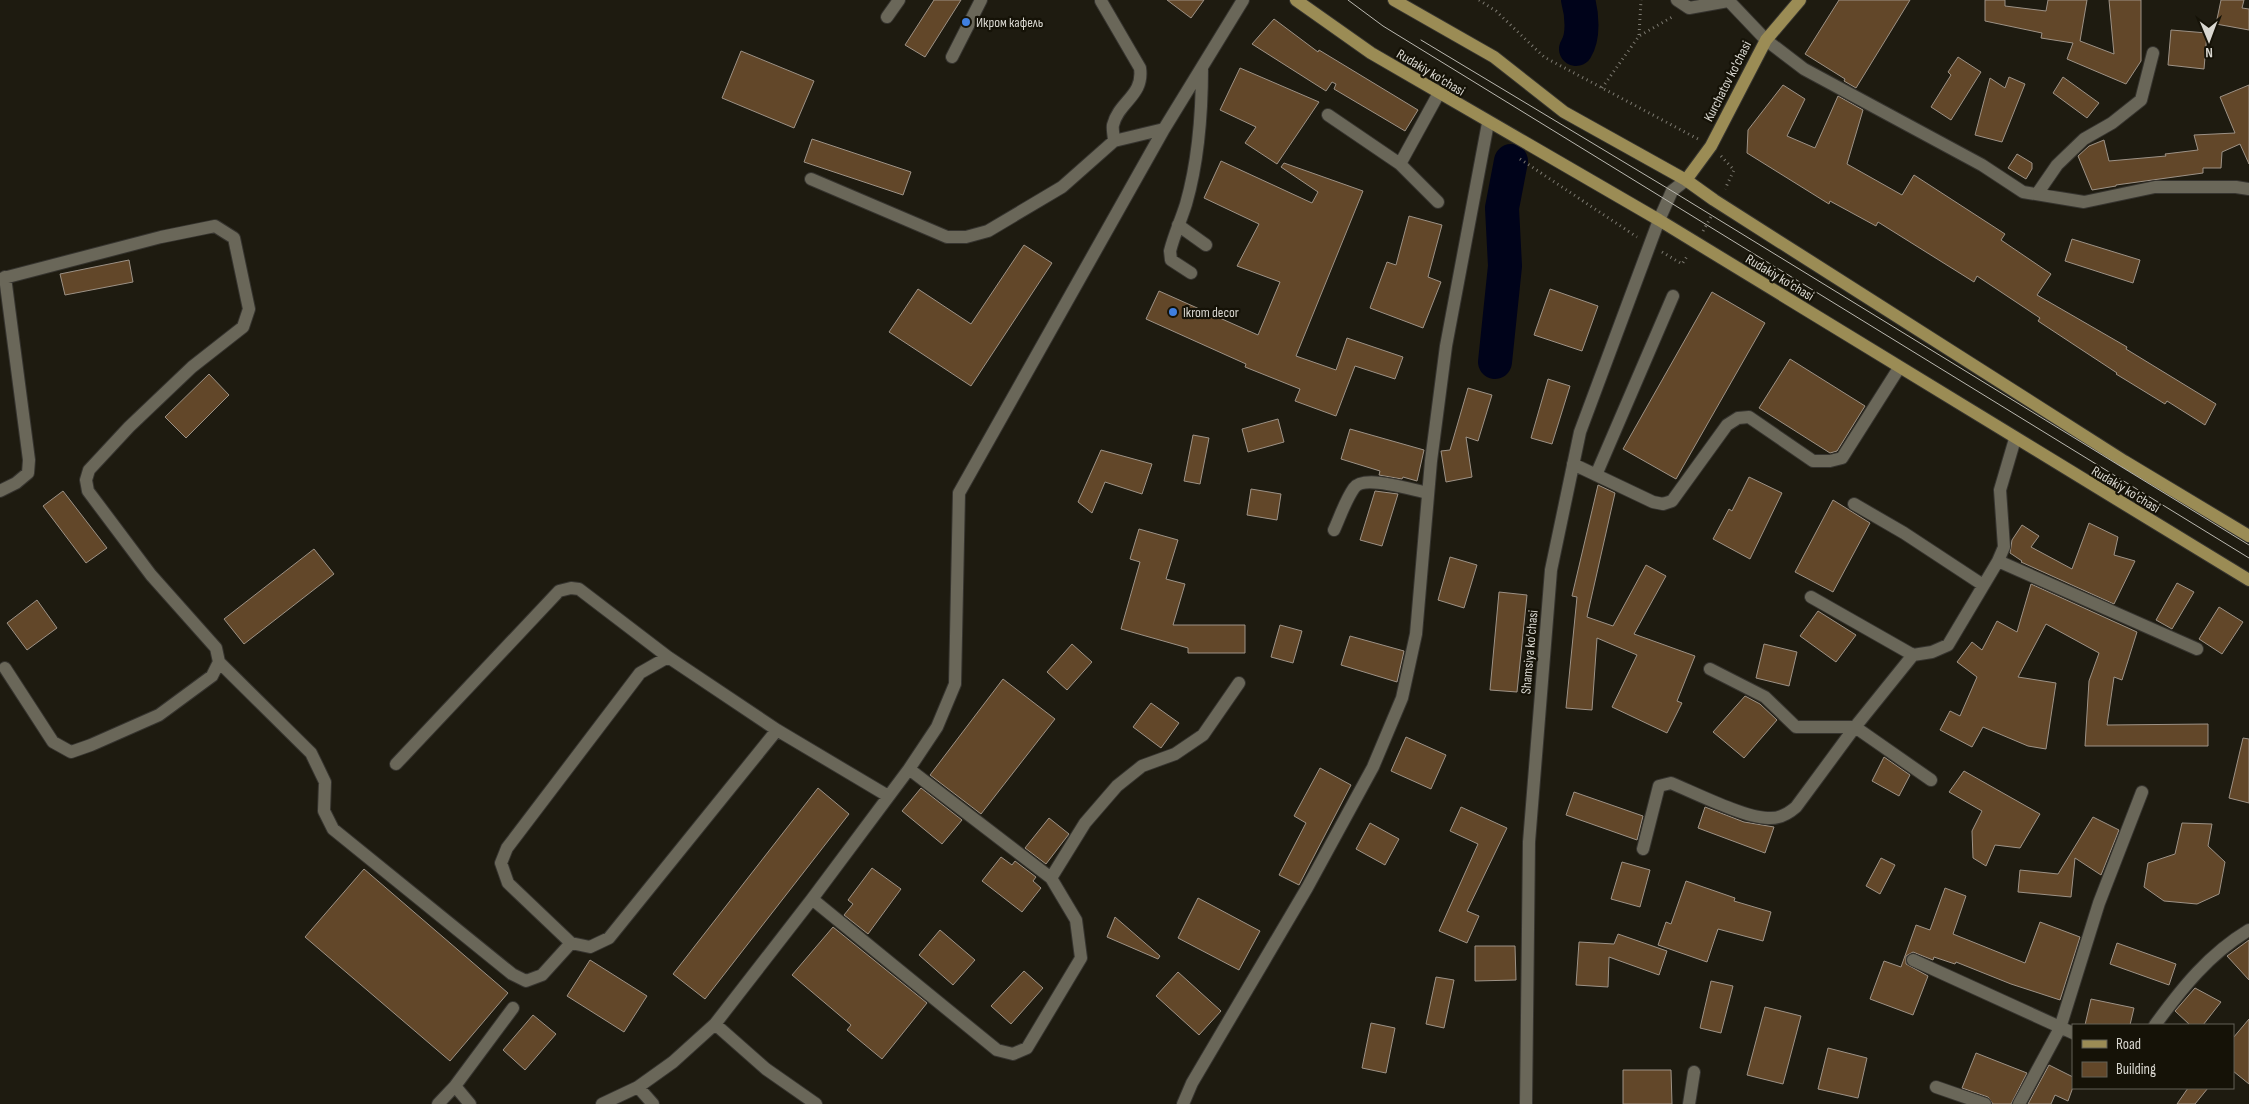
<svg xmlns="http://www.w3.org/2000/svg" width="2249" height="1104" viewBox="0 0 2249 1104" font-family="'Sofia Sans Condensed',sans-serif">
  <style>
    .lines { fill: none; stroke-linecap: round; stroke-linejoin: round }
    .river { stroke: #00031a; stroke-width: 34 }
    .building { fill: #624729; stroke: #9d9286 }
    .minor-casing { stroke: #36342f; stroke-width: 14 }
    .major-casing { stroke: #36342f; stroke-width: 14 }
    .path { stroke: #7d7a71; stroke-width: 3; stroke-dasharray: 1 4; stroke-linecap: butt }
    .minor { stroke: #6a6759; stroke-width: 12 }
    .major { stroke: #9b8c55; stroke-width: 12 }
    .tram { stroke: #bab8b0; stroke-width: 1 }
    .shop-dot { fill: #3f7fe0; stroke: #151207; stroke-width: 2 }
    .labels { text-anchor: middle; stroke-width: 4.5; stroke-linejoin: round; paint-order: stroke }
    .poi-label { font-size: 14px; fill: #d9d7d0; stroke: #151207; text-anchor: start }
    .street-label { font-size: 14px; fill: #d9d7d0; stroke: #151207 }
  </style>
  <rect width="100%" height="100%" fill="#1e1b10"/>
  <g class="lines">
    <path class="river" d="M1576,49C1584,36 1582,14 1578,0
      M1495,362L1505,266L1502,208L1511,161"/>
  </g>
  <path class="building" d="M934,0H961L925,57L905,45Z
    M1167,0H1204L1191,18Z
    M1839,0H1910L1856,88L1844,81L1845,79L1805,54Z
    M1985,0H2005V6L2046,11L2048,0H2087L2080,41L2114,54L2109,0H2141V61L2126,84L2067,59L2073,43L2041,38L2042,33L1985,21Z
    M2221,0H2244L2242,8L2249,9V30L2216,24Z
    M1274,19L1318,52L1319,50L1418,110L1405,131L1334,89L1336,84L1332,82L1326,91L1252,44Z
    M2171,30L2207,33L2204,69L2168,65Z
    M741,51L814,81L794,128L722,98Z
    M1958,57L1981,72L1951,120L1931,107L1951,75L1948,72Z
    M1240,68L1319,102L1277,164L1245,143L1256,127L1220,110Z
    M2009,77L2025,84L2002,142L1975,135L1990,78L2005,88Z
    M2063,77L2099,103L2087,118L2053,93Z
    M1783,85L1805,99L1787,136L1815,148L1838,96L1863,110L1847,164L1902,195L1914,175L2005,234L2001,240L2051,274L2037,295L2127,347L2126,349L2216,404L2205,425L2167,401L2165,404L2116,374L2117,373L2038,321L2040,318L1977,276L1974,282L1878,222L1876,226L1830,201L1829,204L1747,153L1748,130Z
    M2249,85V164L2240,144L2222,152L2221,168H2203V173L2116,185V186L2092,190L2078,156L2089,146L2104,140L2109,161L2166,156L2165,154L2198,150L2194,135L2235,133L2220,97Z
    M812,139L911,172L903,195L804,162Z
    M2017,154L2032,163V169L2026,179L2008,168Z
    M1221,161L1312,203L1318,192L1281,167L1284,163L1363,191L1296,356L1336,370L1347,338L1403,357L1395,379L1355,366L1336,416L1295,401L1300,389L1245,367L1246,364L1146,319L1159,291L1258,335L1280,282L1237,266L1259,224L1204,198Z
    M1409,216L1442,225L1428,277L1441,282L1423,328L1370,308L1387,262L1396,265Z
    M2072,239L2140,260L2133,283L2065,261Z
    M1024,245L1052,263L971,386L889,332L918,289L971,324Z
    M129,260L133,282L65,295L60,274Z
    M1550,289L1598,306L1582,351L1534,335Z
    M1712,292L1765,323L1676,479L1623,449Z
    M1790,359L1865,406L1837,451L1830,453L1759,408Z
    M209,374L229,395L186,438L165,417Z
    M1548,379L1570,386L1552,444L1531,438Z
    M1468,388L1492,395L1478,441L1466,437L1472,477L1446,482L1441,451L1450,450Z
    M1278,419L1284,442L1248,452L1242,429Z
    M1350,429L1424,450L1417,481L1403,477L1402,479L1379,475L1380,471L1341,459Z
    M1193,435L1209,438L1200,484L1184,481Z
    M1101,450L1152,464L1142,494L1105,482L1092,513L1078,502Z
    M1749,477L1782,493L1750,559L1713,539L1729,509L1732,511Z
    M1598,485L1615,493L1587,617L1613,626L1646,565L1666,576L1634,634L1695,656L1677,701L1682,703L1667,733L1612,707L1637,655L1597,638L1592,710L1566,708L1577,597L1572,596Z
    M1251,489L1281,494L1277,520L1247,515Z
    M63,491L107,548L86,563L43,506Z
    M1375,491L1398,494L1382,546L1360,540Z
    M1833,500L1870,523L1833,592L1795,572Z
    M2089,523L2118,537L2114,555L2135,561L2114,604L2021,562L2022,561L2010,553L2012,540L2022,525L2039,536L2031,547L2072,569Z
    M1139,529L1178,540L1166,579L1185,584L1173,625H1245V653H1188V648L1121,629L1140,562L1130,559Z
    M314,549L334,574L244,644L224,619Z
    M1450,557L1477,565L1464,608L1438,600Z
    M2177,583L2194,592L2172,629L2156,620Z
    M2031,584L2137,632L2122,680L2114,677L2107,725L2208,724V746H2085L2089,681L2099,653L2046,624L2018,677L2056,683L2046,749L2028,746L1983,727L1972,747L1940,730L1950,711L1960,716L1977,677L1957,662L1972,642L1982,650L1997,621L2017,632Z
    M1499,592L1527,595L1517,692L1490,690Z
    M37,600L57,628L27,650L7,623Z
    M2219,607L2243,622L2222,654L2199,639Z
    M1818,611L1856,635L1836,662L1800,636Z
    M1280,625L1302,631L1293,663L1271,657Z
    M1350,636L1404,651L1397,682L1341,665Z
    M1072,644L1092,662L1067,690L1047,672Z
    M1764,644L1797,652L1789,686L1756,678Z
    M1003,679L1055,719L981,814L930,775Z
    M1745,696L1760,704L1777,720L1744,758L1713,732Z
    M1151,703L1179,723L1161,748L1133,727Z
    M1406,737L1446,755L1431,789L1391,771Z
    M2243,738L2249,739V803L2229,798Z
    M1884,757L1910,775L1899,796L1872,781Z
    M1320,768L1351,785L1299,885L1279,875L1306,823L1294,816Z
    M1964,771L2040,814L2020,848L1995,845L1986,866L1973,858L1972,831L1982,811L1949,792Z
    M818,788L849,814L705,999L673,974Z
    M921,788L962,820L942,844L902,811Z
    M1574,792L1643,816L1637,840L1566,815Z
    M1461,807L1507,828L1467,911L1479,916L1467,943L1439,931L1478,844L1450,831Z
    M1705,807L1744,822L1774,827L1765,853L1698,828Z
    M2093,817L2119,830L2101,875L2075,858L2071,897L2018,892L2020,870L2058,874Z
    M1049,818L1069,834L1046,864L1025,848Z
    M1370,823L1399,839L1385,865L1356,849Z
    M2182,823L2212,824L2208,846L2225,862L2219,894L2197,904L2164,901L2144,887L2148,863L2175,854Z
    M1001,857L1012,865L1015,861L1036,877L1033,881L1041,888L1022,912L982,881Z
    M1881,858L1895,865L1880,894L1866,886Z
    M1622,862L1650,870L1640,907L1611,899Z
    M872,868L901,889L868,934L844,915L853,904L848,900Z
    M364,869L508,993L450,1061L305,937Z
    M1686,881L1735,898L1734,901L1771,912L1763,941L1718,929L1707,962L1658,945L1666,922L1671,924Z
    M1945,888L1966,896L1953,934L2025,963L2040,922L2080,937L2060,1000L2011,984L1956,962L1955,964L1934,957L1933,960L1913,952L1906,956V964L1928,976L1913,1015L1870,999L1884,961L1901,967L1916,925L1930,930Z
    M1198,898L1260,931L1239,970L1178,938Z
    M1115,917L1160,956L1158,959L1107,937Z
    M833,927L927,1003L882,1059L847,1030L851,1025L792,975Z
    M940,930L975,960L953,985L919,955Z
    M1618,934L1667,951L1659,975L1609,957L1608,987L1576,985L1579,942L1614,944Z
    M2249,940V980L2227,956Z
    M2117,943L2176,964L2169,985L2110,964Z
    M1475,946H1515L1516,980L1475,981Z
    M590,960L647,996L624,1032L567,996Z
    M1024,971L1043,988L1011,1024L991,1006Z
    M1178,972L1221,1011L1199,1035L1156,996Z
    M1436,977L1454,980L1444,1028L1426,1024Z
    M1711,981L1733,986L1721,1033L1700,1028Z
    M2195,988L2221,1002L2203,1025H2190L2175,1011Z
    M2091,999L2134,1008L2130,1025H2085Z
    M1765,1007L1801,1016L1783,1084L1747,1075Z
    M533,1015L556,1034L525,1070L503,1050Z
    M2249,1019V1084L2233,1071V1038Z
    M1371,1023L1395,1028L1386,1073L1362,1068Z
    M1828,1048L1867,1058L1858,1098L1818,1089Z
    M1976,1053L2027,1073L2011,1104H1993L1988,1097L1962,1088Z
    M2049,1065L2073,1077V1087L2068,1101L2055,1095L2051,1104H2028Z
    M1623,1070H1671L1672,1104H1623Z
    M2188,1088H2208L2195,1104H2177Z"/>
  <g class="lines">
    <g class="minor-casing">
      <path id="minor" d="M1677,0L1689,8L1728,1
        M1728,0L1766,40L1804,69L1982,165L2023,192L2084,202L2155,187H2236L2249,189
        M1101,1L1140,68C1144,96 1119,101 1113,125C1112,129 1114,136 1114,141
        M887,17L899,0
        M952,57L981,0
        M1328,115L1400,164L1439,93
        M1400,164L1438,202
        M811,179L947,237H966L988,231L1062,187L1114,141L1164,129
        M2037,194L2057,165L2084,139L2112,123L2141,100L2153,53
        M1178,225L1206,245
        M1191,273L1171,260L1170,251C1174,235 1181,220 1186,204C1199,159 1202,113 1202,67
        M0,279L161,237L215,226L234,238L249,309L243,327L192,367L129,427L89,470L86,480L88,491L151,575L216,648L219,662L212,676L159,715L91,745L71,752L53,742L5,668
        M1573,464L1653,502L1663,504L1672,501L1727,425L1738,418L1749,417L1813,461H1830L1842,458L1899,368
        M1596,475L1673,296
        M0,491L16,483L28,473L29,460L5,277
        M1854,504L1904,533L1983,585
        M1334,530C1340,517 1345,501 1354,488C1364,474 1412,490 1428,493
        M1998,561L2197,649
        M1811,597L1913,655L1932,652L1948,645L1998,561L2004,547L2000,490L2015,439
        M668,657L640,673L507,848L501,863L508,883L571,943L590,947L609,938L777,730
        M219,662L311,753L325,782L324,811L333,829L512,974L526,981L542,975L571,943
        M1710,669L1765,697L1796,727H1855L1931,780
        M396,764L559,591L571,588L579,589L668,657L777,730L888,796
        M1643,849L1659,786L1671,783C1695,793 1745,818 1768,818C1779,819 1788,814 1796,807L1855,727L1913,655
        M1051,878L1085,823L1117,786L1142,766L1175,754L1203,735L1239,683
        M812,899L997,1050L1013,1054L1027,1048L1081,958L1076,920L1051,878L909,769
        M1913,960L2073,1033
        M715,1024L766,1069L816,1104
        M2155,1025C2182,988 2209,954 2249,930
        M638,1087L653,1104
        M1936,1087L1985,1104
        M438,1104L455,1086
        M470,1104L455,1086L513,1008
        M602,1104L638,1087L673,1062L715,1024L812,899L909,769L937,727L955,684L959,493L1164,129L1243,0
        M1183,1104L1192,1083L1307,888L1373,767L1402,698L1416,634L1431,461L1446,346L1488,123
        M1526,1104L1529,842L1551,570L1580,432L1659,220L1672,191L1686,180
        M1689,1104L1694,1072
        M2019,1104L2060,1028L2099,903L2142,792"/>
    </g>
    <g class="major-casing">
      <path id="major" d="M1296,0L1371,53L1659,220L2249,580
        M1394,0L1494,57L1564,112L1686,180L1714,200L2124,461L2249,536
        M1686,180L1711,146L1766,40L1800,0"/>
    </g>
    <path class="path" d="M1479,0L1496,11L1544,57L1698,139
      M1639,35L1641,0
      M1602,88L1639,36L1674,16
      M1721,156L1734,170L1725,189
      M1520,159L1637,237
      M1703,231L1712,215
      M1662,252L1682,264L1688,255"/>
    <use href="#minor" class="minor"/>
    <use href="#major" class="major"/>
    <path class="tram" d="M1348,0L1383,26L2249,558
      M1421,40L1672,191L2249,545"/>
  </g>
  <g class="shop-dot">
    <circle cx="966" cy="22" r="5"/>
    <circle cx="1173" cy="312" r="5"/>
  </g>
  <g class="labels">
    <g class="poi-label">
      <text x="976" y="27">Икром кафель</text>
      <text x="1183" y="317">Ikrom decor</text>
    </g>
    <g class="street-label">
      <text transform="translate(1431 72) rotate(31)" y="5">Rudakiy ko'chasi</text>
      <text transform="translate(1727 81) rotate(-63)" y="5">Kurchatov ko'chasi</text>
      <text transform="translate(1780 277) rotate(31)" y="5">Rudakiy ko'chasi</text>
      <text transform="translate(2126 489) rotate(31)" y="5">Rudakiy ko'chasi</text>
      <text transform="translate(1529 652) rotate(-85)" y="5">Shamsiya ko'chasi</text>
    </g>
  </g>
  <rect x="2072" y="1024" width="162" height="65" fill="#151207" stroke="#636157"/>
  <rect x="2082" y="1040" width="25" height="8" fill="#9b8c55" stroke="#636157"/>
  <text x="2116" y="1049" font-size="15" fill="#d9d7d0">Road</text>
  <rect x="2082" y="1062" width="25" height="15" fill="#624729" stroke="#636157"/>
  <text x="2116" y="1074" font-size="15" fill="#d9d7d0">Building</text>
  <g transform="translate(2209 40) rotate(179)" stroke="#151207" stroke-width="4" paint-order="stroke">
  <path d="M0-4L9 19L0 12L-9 19Z" fill="#d9d7d0"/>
  <text y="-8" font-size="14" font-weight="bold" text-anchor="middle" fill="#d9d7d0">N</text>
  </g>
</svg>
